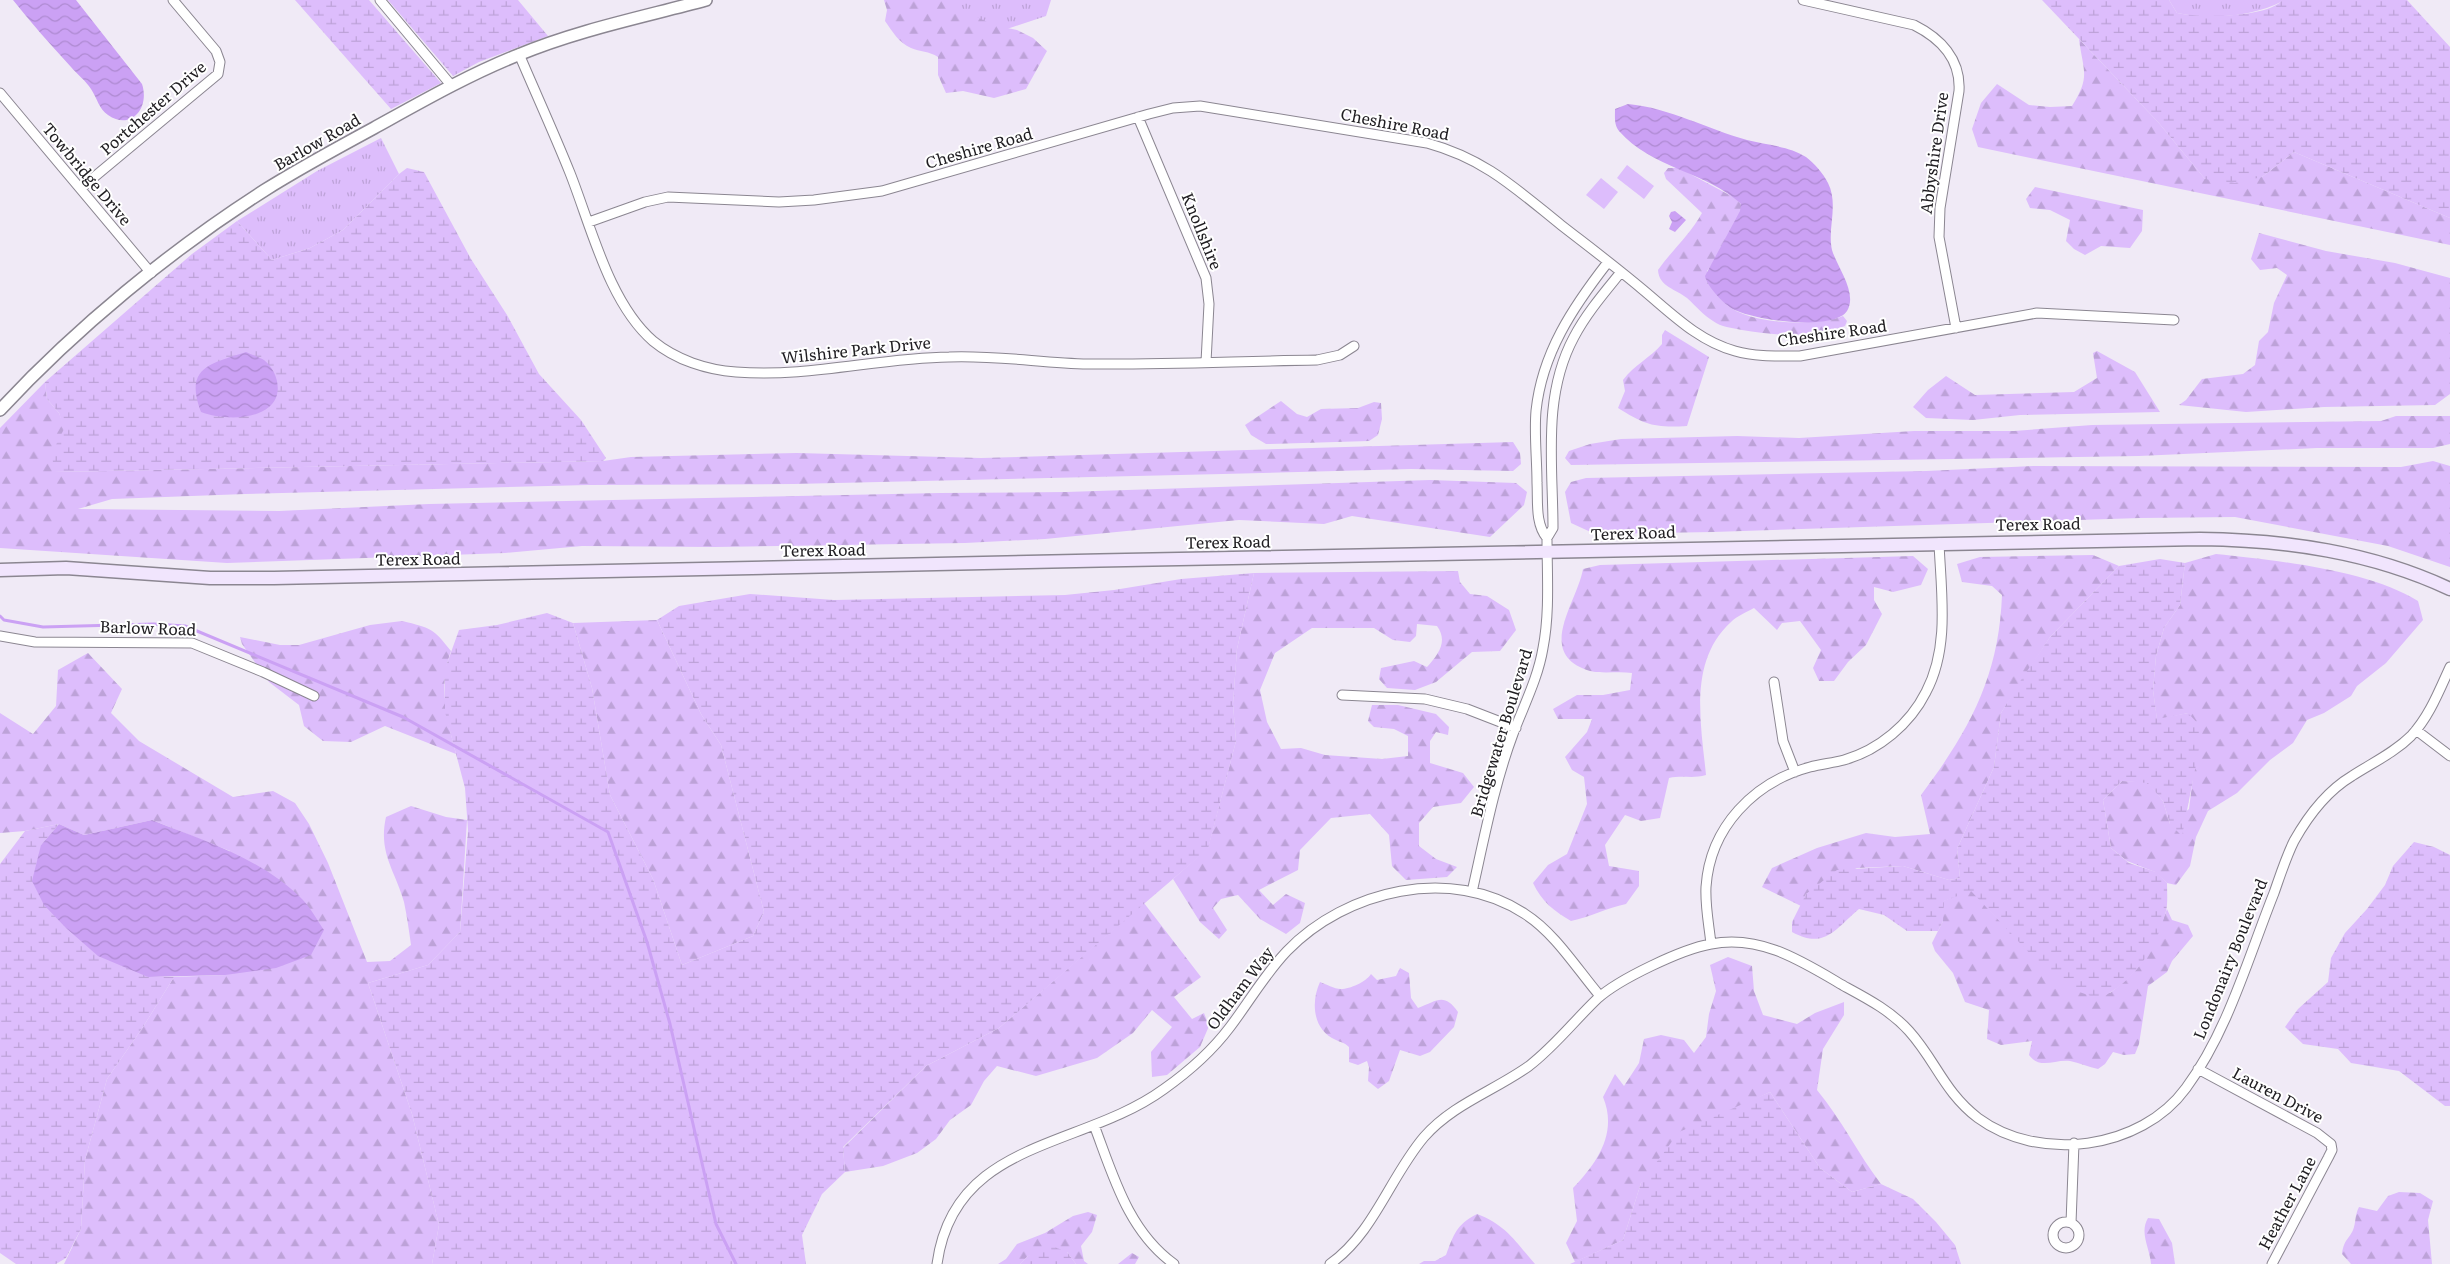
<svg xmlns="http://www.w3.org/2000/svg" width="2450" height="1264" viewBox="0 0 2450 1264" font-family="Literata,serif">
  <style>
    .grass { fill: url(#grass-tufts) }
    .forest { fill: url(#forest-firs) }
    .wetland { fill: url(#wetland-marsh) }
    .garden { fill: #ddbdfc }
    .water { fill: url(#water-waves) }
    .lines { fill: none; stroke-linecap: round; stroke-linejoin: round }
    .stream { stroke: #cba1f4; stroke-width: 3 }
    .minor-casing { stroke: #8b8691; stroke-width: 11 }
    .tertiary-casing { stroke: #8b8691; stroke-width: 14 }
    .secondary-casing { stroke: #8b8691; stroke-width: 15 }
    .minor { stroke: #fff; stroke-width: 9 }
    .tertiary { stroke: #fff; stroke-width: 11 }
    .secondary { stroke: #f1e5fd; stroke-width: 12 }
    .labels { text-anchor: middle; stroke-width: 4; stroke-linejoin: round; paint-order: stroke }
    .street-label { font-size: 16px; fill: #201e22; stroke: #fff }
  </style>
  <defs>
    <pattern id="grass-tufts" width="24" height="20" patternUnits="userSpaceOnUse" patternTransform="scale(1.25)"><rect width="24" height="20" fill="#ddbdfc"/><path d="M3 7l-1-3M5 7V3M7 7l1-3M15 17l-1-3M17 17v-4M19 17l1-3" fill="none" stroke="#bda2d8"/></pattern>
    <pattern id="forest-firs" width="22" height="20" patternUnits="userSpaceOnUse" patternTransform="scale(1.25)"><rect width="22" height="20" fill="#ddbdfc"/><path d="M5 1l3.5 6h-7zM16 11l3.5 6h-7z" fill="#bda2d8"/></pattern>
    <pattern id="wetland-marsh" width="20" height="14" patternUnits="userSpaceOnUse" patternTransform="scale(1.25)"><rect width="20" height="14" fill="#ddbdfc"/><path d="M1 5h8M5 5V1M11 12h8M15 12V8" fill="none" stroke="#bda2d8"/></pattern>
    <pattern id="water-waves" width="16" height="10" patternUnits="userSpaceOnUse" patternTransform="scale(1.25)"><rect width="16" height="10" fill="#cba1f4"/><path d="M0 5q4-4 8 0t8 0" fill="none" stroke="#ae8ad1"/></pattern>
  </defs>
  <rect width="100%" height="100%" fill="#f0eaf6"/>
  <path class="grass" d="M916,0H1051L1046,16L1001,31Z
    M2169,0H2283V1C2252,17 2211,20 2177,13Z
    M381,138L399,174L343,230L310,248L272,260L237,221L317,171Z"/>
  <path class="forest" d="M884,0H944L993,25L1017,30L1033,38L1047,51L1026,89L994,98L963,91L946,93L938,75V57C929,51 920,52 911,48C899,43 892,31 885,21L887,10Z
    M2079,39L2158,122L2205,179L2262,177L2294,152L2450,218V245L1978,147L1972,129L1981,103L1997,84L2029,105L2050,107L2072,106C2091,76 2083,71 2079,39Z
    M1668,168H1679L1735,198L1741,204V211L1718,256L1707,271C1712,280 1716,293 1724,302C1744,325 1817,327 1843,316L1847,321L1845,326C1811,338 1777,336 1742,330C1732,328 1721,327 1713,321C1703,315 1696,306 1687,298C1676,289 1659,287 1658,270C1672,250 1690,235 1702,213L1666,179L1664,173Z
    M2035,187L2143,210L2142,231L2130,248L2101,246L2085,255L2074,249L2066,241L2070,220L2050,210L2030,208L2026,199Z
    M2259,233L2326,251L2395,263L2450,278V394L2435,405L2324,407L2246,412L2179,405L2186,400L2202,379L2243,374L2255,365L2259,341L2268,332L2274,303L2287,275L2277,268L2260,270L2251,259Z
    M1665,330L1709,357L1687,426C1655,428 1645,425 1618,408L1625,391L1623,380C1634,365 1650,358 1662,344V335Z
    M2097,351L2135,372L2160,412L2020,415L1973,420L1926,418L1913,407L1928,390L1946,376L1975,395L2074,392L2097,378L2093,353Z
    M45,382L47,399L59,413L65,428L55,472L603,461L631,457L797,453L981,458L1513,442L1520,453L1521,464L1513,471L1411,469L1223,474L794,484L588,485L245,494L112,499L78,509L279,511L429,504L940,493L1066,492L1430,480L1516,483L1527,492L1524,505L1490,537L1352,516L1324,524L1239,520L1045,539L965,543L714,547L582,546L505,553L227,563L0,548V428Z
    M1281,401L1297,414L1307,417L1321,409L1358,408L1374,402L1381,403L1382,419L1378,435L1369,441L1266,444L1251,435L1245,425Z
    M2396,416H2450V444L2433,448H2317L2139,456L1571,465L1565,458L1569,451L1590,444L1621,439L1737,436L1799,438L1914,431H2014L2092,425L2381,421Z
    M2433,461L2450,466V567L2388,546L2235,517L2140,518L1713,532L1595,534L1571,523L1565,492L1571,482L1586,478L1926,471L2033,466L2401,467Z
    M2216,554C2275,560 2368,570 2418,601L2423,620L2386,663L2357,686L2351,696L2324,713L2307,720L2293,743L2270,760L2237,793L2208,811L2196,837L2190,866L2176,885L2167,883L2155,872L2127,861L2111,848L2103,800L2122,781L2148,782L2163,801L2170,824L2189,809L2193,777L2188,713L2157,720L2153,690L2156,656L2164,628L2180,605L2185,563Z
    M2093,555L2119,566L2050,637L2001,713L1994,767L1957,849L1960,878L1949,880L1903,866L1857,868L1806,894L1801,906L1762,887L1772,868L1817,848L1866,833L1895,837L1930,834L1921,795C1969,731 1999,677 2002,595L1992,586L1962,582L1957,564L1980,557Z
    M1913,556L1928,569L1921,585L1893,592L1874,587V600L1882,614L1866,645L1848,662L1834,681H1819L1813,668L1821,650L1800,621L1782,623L1777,630L1754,608C1747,612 1737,616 1731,622C1688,661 1701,724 1706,775C1693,779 1683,775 1669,778L1660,818L1641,821L1625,815L1605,845L1609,866L1639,871V886L1626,904C1607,908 1590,917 1571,921C1554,911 1542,902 1533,883L1548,865L1567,854L1587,804L1584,777L1572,770L1565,757L1587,732L1592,719H1558L1553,709L1577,695H1603L1630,690L1632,673C1619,671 1603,674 1590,671C1534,654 1577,603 1583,569L1600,565Z
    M1458,571L1460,582L1470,594L1487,596L1509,610L1516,630L1500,651L1472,652L1436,682L1415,690L1387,688L1379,679L1381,668L1414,661L1427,667C1439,654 1448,641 1437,626L1417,624L1416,636L1410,642L1393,640L1374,628H1312L1275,653L1260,690L1267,722L1281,749L1301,748L1325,755L1382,759L1408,756V736L1394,729L1374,727L1368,721L1372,705H1398L1436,714L1449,727L1448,735L1436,732L1430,741V763L1463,773L1474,787L1461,803L1433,807L1419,823V846L1436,859L1457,867L1447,877L1406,880L1392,866L1389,835L1370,814L1331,818L1300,850L1298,870L1259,890L1273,905L1286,894L1305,903L1300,923L1286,934L1260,919L1238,895L1221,899L1213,908L1227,930L1219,939L1200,922L1173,879L1208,848L1236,741L1233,704L1237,649L1254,573Z
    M657,620L701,714L721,745L764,912L753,936L682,965L653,879L610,795L592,688L573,623Z
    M402,621C431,628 433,628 451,651C438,687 447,718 456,754L385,726L351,742L323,741L304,726L299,705L269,682L242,644L240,637L280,645H299L370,625Z
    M88,653L122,689L111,713L139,741L233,797L273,791L295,803L309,824L328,863L367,962L390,961L411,945C409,931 407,916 404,902C395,870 378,853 386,817L411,806L446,817L467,820L460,932L428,965L368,983L412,1114L439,1225L432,1264H64L81,1229L85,1160L107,1079L143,1027L174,977L225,975L230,851L152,820L84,835L59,824L25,831L0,833V713L33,734L56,706L58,670Z
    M1971,890L1997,918L2110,993C2146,966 2151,950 2167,909L2172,920L2188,925L2193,936L2172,961L2167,972L2148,986L2139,1044L2135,1054L2124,1055L2113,1052L2105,1064L2098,1069C2089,1067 2079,1063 2070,1061C2055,1059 2040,1070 2029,1055L2032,1041L2001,1045L1987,1039L1989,1010L1965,1002L1953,973L1935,951L1932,943L1943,921V901Z
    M1144,903L1201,977L1174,997L1192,1019L1204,1013L1209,1026L1200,1047L1187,1058L1167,1075L1152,1077L1151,1052L1172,1027L1152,1010L1133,1033L1097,1058L1036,1076L997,1066L984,1081L971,1105L950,1120L936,1139L917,1153L883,1166L845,1172L843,1148L926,1066L999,1028Z
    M1728,957L1752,966L1754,991L1763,1015L1797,1024L1815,1013L1844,1002V1015L1823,1049L1817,1090C1842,1120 1858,1154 1881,1184L1852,1192L1820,1168L1770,1092L1741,1106L1641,1183L1623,1240L1575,1262L1566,1243L1577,1221L1573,1188C1597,1163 1618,1133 1603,1097L1615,1074L1624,1086L1639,1063L1644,1039L1661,1035L1684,1040L1694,1053L1706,1037L1709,1014L1716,991L1710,965Z
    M1400,968L1409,973L1411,998L1418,1008C1437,1001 1444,992 1458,1012L1454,1027L1430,1052L1420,1056L1400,1050L1389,1081L1378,1089L1368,1081L1369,1067L1367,1061L1358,1065L1349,1062V1047C1344,1042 1342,1043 1336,1040C1312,1030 1311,1001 1320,982C1326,984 1334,989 1341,989C1350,989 1366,982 1371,974L1377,980L1396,976Z
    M2399,1192L2420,1193L2433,1201L2428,1220L2432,1264H2351L2342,1254C2344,1238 2351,1238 2354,1227C2356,1219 2355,1215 2359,1207L2377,1211L2388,1196Z
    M1088,1212L1097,1215L1092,1232L1081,1246L1084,1261L1088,1264H1076L1067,1252L1028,1256L1020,1264H998L1006,1259L1017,1244L1045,1233L1073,1216Z
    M1477,1214C1506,1225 1515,1241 1535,1264H1419L1424,1261H1435L1446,1255C1454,1234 1456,1225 1477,1214Z
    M2148,1218L2159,1219L2172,1243L2175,1264H2151C2150,1248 2139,1233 2148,1218Z
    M1132,1253L1139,1257L1135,1264H1118Z"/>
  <path class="wetland" d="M295,0H369L441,83L391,109Z
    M388,0H518L548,36L479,62L453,76Z
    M2042,0H2169L2177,13C2201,18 2266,18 2283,0H2407L2450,47V218L2294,152L2262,177L2235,183L2205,179L2158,122Z
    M407,168L424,172L471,259L507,315L539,374L581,420L606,458L603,461L54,472L52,453L64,429L59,413L47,399L45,382L192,254L237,221L272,260L310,248L343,230L399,174Z
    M2160,559L2185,563L2180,605L2164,628L2156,656L2153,690L2157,719L2188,713L2203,729L2182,836L2170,824L2163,801L2148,783L2122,781L2103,800L2111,848L2129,863L2156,872L2167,883C2167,892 2168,903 2166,911C2156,949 2135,981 2099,999L2071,989L2048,973L1971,891L1944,901L1943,921L1938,931H1907L1884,915L1859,909C1835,929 1825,950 1792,932V922L1806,894L1837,870L1903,866L1949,880L1960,878L1957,849L1994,767L2001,713L2021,680L2050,637L2119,566Z
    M1254,573L1237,649L1233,704L1236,741L1208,849L999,1028L926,1066L843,1147L845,1172L822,1194L802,1235L806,1264H432L439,1225L412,1114L368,983L428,965L460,932L468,830L465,788L445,712V669L459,630L497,625L547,613L573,623L592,688L610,795L653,879L682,965L753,936L764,912L721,745L701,714L657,620L679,606L750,594L834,600L1065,595L1114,590L1181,579Z
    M59,824L41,845L148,977H174L143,1027L107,1079L85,1160L81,1229L66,1258L56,1264H16L0,1253V864L25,831Z
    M2414,842L2434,847L2450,855V1106H2445L2399,1071L2351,1063L2338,1049L2303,1044L2285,1027L2298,1009L2328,982L2331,958L2345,933L2367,909L2385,885L2393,866Z
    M1770,1092L1820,1168L1852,1192L1881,1184L1913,1199L1936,1222L1955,1245L1961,1264H1570L1623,1240L1641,1183L1679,1132Z
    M1052,1246L1067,1252L1076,1264H1020L1028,1256Z"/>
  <path class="garden" d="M1627,165L1654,186L1644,199L1617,178Z
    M1601,178L1618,192L1604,209L1586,195Z"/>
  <path class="water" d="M13,0H76L142,84C150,108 131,131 108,115C99,109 97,98 91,89C86,81 77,74 71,67C51,45 31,23 13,0Z
    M1628,104C1670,108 1707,129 1747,140C1766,145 1789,146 1806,157C1814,163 1823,173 1828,183C1839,205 1827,228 1832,250C1837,267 1858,293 1847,311C1833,332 1750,320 1731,308C1722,302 1707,286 1705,276L1740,211L1741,204C1707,172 1651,168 1619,131C1614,125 1615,117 1615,109Z
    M1675,211L1686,220L1675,232L1669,229L1672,222L1669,216L1671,212Z
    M246,352C252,355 259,357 264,360C278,371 284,395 269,407C252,421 220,419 201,412C184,367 210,364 246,352Z
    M152,820C204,841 261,858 302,899C311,908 317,920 324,930L311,955L276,968L225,975L148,977L98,956L66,928L44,905L32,881L41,845L59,824L84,835Z"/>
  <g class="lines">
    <path class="stream" d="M0,616L4,620L43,627L154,624L185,626L403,717L608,832L647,942L670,1024L716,1224L736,1264"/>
    <g class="minor-casing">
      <path id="minor" d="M380,0L451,85
        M1803,0L1914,25C1940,38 1961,59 1959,91L1940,208L1939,237L1956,328
        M519,54C536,94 554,133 570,173C591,226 609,303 653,341C676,360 707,370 736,372C808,378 877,358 949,357C996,355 1042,363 1088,364C1164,365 1241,361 1317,360L1340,355L1354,346
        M0,93L151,273
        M1138,117L1206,278L1209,304L1206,362
        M81,188L218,74L220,62L216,51L173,0
        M589,222L645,202L668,197L779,202L814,200L882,191L1149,114L1173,108L1200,106L1427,143C1485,159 1515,188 1561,225C1588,246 1616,267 1642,289C1671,313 1698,341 1735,351C1756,357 1778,356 1800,356L2037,313L2174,320
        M1547,538C1535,524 1538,501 1537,483C1537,459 1534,434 1536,411C1542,353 1573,307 1608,262
        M0,636L35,642L192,643L263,672L314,696
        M1774,682L1783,741L1795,772
        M1342,695L1425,699L1467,709L1516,728
        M2416,730L2450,756
        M1472,892C1484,839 1494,785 1513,734C1524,705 1538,678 1543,648C1550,612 1547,574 1547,538L1553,528C1553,465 1542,396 1574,337C1586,314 1604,293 1621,272
        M1711,944C1709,925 1705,906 1706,887C1710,827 1754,782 1810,767C1821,764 1833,763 1844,760C1879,750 1910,724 1926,692C1950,647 1941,592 1939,543
        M2198,1069L2317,1133L2331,1144L2332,1150L2328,1158L2272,1264
        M1094,1125C1113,1175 1128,1231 1174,1264
        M2053 1235a13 13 0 1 1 26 0a13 13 0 1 1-26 0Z
        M2071,1223L2074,1143
        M937,1264C954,1139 1082,1149 1164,1089C1188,1072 1212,1051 1230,1027C1249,1002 1265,974 1287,951C1346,890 1451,865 1525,914C1555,933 1577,969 1600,996
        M1330,1264C1374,1233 1390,1177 1424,1137C1453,1104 1494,1091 1529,1066C1555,1046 1574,1021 1597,999C1619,979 1682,949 1711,944C1761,934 1803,962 1844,986C1868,999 1891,1011 1909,1031C1936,1061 1944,1092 1978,1118C2039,1163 2141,1150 2186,1088C2228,1031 2248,958 2274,893C2280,876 2286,857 2294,841C2308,816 2327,791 2352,776C2372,763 2394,753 2411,736C2429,717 2439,691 2450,667"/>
    </g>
    <g class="tertiary-casing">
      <path id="tertiary" d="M0,410C76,328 171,250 265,190C300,168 337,148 374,128C421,102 468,75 518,55C578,30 643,17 706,0"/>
    </g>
    <g class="secondary-casing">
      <path id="secondary" d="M0,570L66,568L210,578H274C916,567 1558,547 2200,539C2286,540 2371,552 2450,589"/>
    </g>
    <use href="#minor" class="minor"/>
    <use href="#tertiary" class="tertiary"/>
    <use href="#secondary" class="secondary"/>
  </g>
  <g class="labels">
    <g class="street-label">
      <text transform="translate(153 108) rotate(-41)" y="6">Portchester Drive</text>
      <text transform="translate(1395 124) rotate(11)" y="6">Cheshire Road</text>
      <text transform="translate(317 142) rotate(-30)" y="6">Barlow Road</text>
      <text transform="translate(979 148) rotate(-16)" y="6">Cheshire Road</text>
      <text transform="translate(1934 153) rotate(-82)" y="6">Abbyshire Drive</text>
      <text transform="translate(87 174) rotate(50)" y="6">Towbridge Drive</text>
      <text transform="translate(1202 231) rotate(68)" y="6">Knollshire</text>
      <text transform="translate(1832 333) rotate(-8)" y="6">Cheshire Road</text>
      <text transform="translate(856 350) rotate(-6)" y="6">Wilshire Park Drive</text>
      <text transform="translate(2038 524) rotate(-1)" y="6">Terex Road</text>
      <text transform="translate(1633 533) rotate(-2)" y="6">Terex Road</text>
      <text transform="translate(1228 542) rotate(-1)" y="6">Terex Road</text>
      <text transform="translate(823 550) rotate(-1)" y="6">Terex Road</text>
      <text transform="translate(418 559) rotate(-1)" y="6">Terex Road</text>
      <text transform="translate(148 628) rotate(2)" y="6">Barlow Road</text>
      <text transform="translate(1501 733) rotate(-73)" y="6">Bridgewater Boulevard</text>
      <text transform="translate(2230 959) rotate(-68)" y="6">Londonairy Boulevard</text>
      <text transform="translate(1240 988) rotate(-53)" y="6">Oldham Way</text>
      <text transform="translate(2278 1095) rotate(28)" y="6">Lauren Drive</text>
      <text transform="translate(2287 1203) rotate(-62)" y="6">Heather Lane</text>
    </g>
  </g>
</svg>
